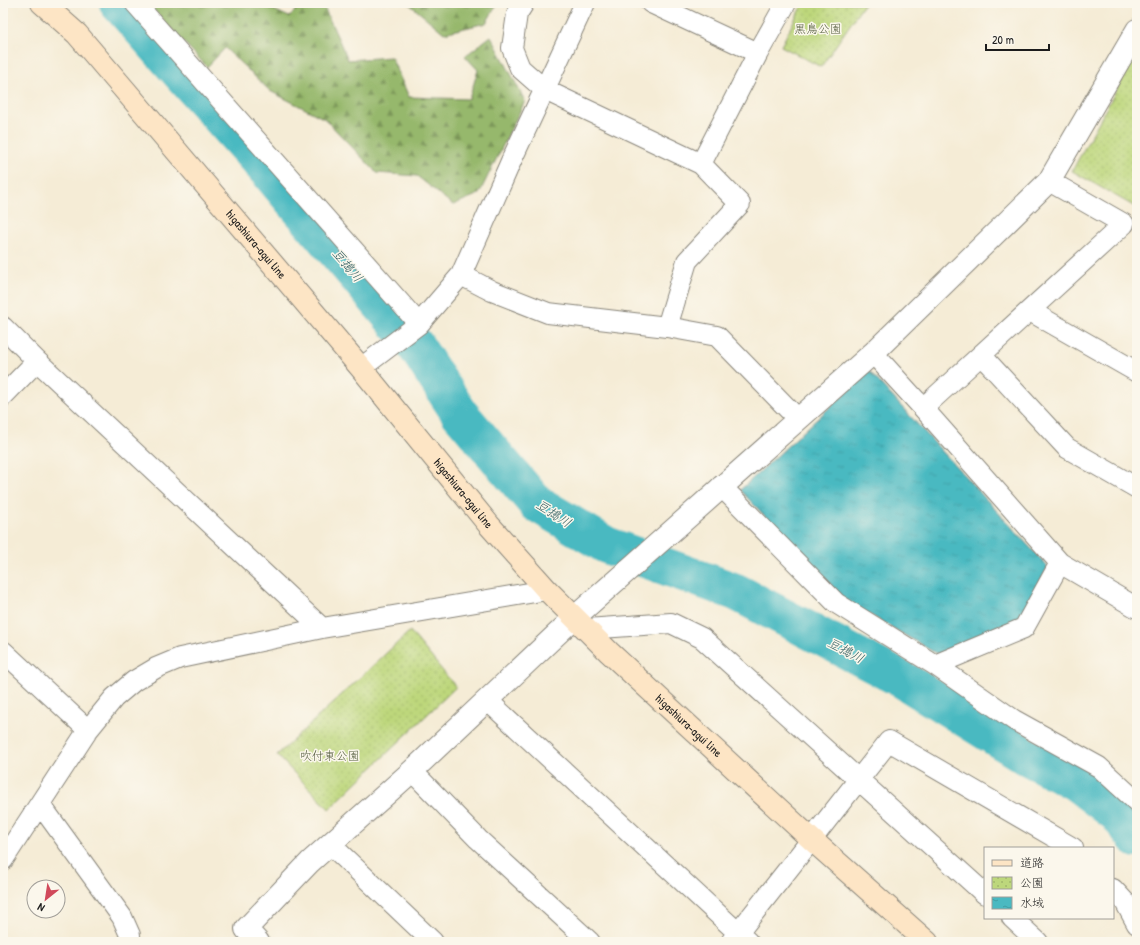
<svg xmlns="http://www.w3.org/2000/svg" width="1140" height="945" viewBox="0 0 1140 945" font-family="'Patrick Hand','Klee One',sans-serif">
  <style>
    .forest { fill: url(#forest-firs); stroke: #596a44 }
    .park { fill: url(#park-dots); stroke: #6c7a4c }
    .water { fill: url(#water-ripples); stroke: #336a6e }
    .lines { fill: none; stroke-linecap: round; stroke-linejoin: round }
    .river { stroke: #4ab9c1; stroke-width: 38 }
    .minor-casing { stroke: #888479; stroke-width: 22 }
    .tertiary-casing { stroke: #888479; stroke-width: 24 }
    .secondary-casing { stroke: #888479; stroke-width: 24 }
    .minor { stroke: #fff; stroke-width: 20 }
    .tertiary { stroke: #fff; stroke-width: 22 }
    .secondary { stroke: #fde5c5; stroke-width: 22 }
    .labels { text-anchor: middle; stroke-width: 3; stroke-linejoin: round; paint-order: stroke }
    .park-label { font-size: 12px; fill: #545d3e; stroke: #fbf7ec }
    .street-label { font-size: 12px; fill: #1c1c1c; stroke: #fbf7ec }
    .water-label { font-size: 13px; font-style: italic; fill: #2e5b5e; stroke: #fbf7ec }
  </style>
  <defs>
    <pattern id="forest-firs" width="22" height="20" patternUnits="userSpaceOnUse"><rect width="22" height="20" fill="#96b86c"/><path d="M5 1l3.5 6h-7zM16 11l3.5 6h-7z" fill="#7a9558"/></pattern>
    <pattern id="park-dots" width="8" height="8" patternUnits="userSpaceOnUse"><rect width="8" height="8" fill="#bdd77c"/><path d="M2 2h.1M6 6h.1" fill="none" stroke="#a2b86b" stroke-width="1.8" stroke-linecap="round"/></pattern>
    <pattern id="water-ripples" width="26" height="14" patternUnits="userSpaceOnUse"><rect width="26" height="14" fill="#4ab9c1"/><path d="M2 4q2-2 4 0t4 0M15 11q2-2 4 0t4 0" fill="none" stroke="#409ea5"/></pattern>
  </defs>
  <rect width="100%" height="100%" fill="#fbf7ec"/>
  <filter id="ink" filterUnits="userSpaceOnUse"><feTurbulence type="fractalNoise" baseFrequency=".025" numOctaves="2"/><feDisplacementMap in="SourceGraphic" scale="8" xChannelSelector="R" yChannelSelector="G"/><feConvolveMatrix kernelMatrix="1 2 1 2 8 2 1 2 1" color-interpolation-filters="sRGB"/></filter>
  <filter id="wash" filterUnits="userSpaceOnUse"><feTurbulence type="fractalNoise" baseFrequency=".012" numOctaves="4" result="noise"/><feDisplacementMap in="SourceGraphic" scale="16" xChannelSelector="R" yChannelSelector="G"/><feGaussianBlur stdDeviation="0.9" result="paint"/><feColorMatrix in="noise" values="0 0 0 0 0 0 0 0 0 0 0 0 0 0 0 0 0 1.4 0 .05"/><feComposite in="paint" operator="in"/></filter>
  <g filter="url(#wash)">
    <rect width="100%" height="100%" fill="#f5ecd6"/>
    <path class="forest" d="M147,3H259L289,17L303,3L323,5L348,60L391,57L409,97L469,99L478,70L465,56L491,36L525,101L479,194L453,205L417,176L377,173L325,119L270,91L225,48L207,67Z
      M408,3H498L486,23L444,33Z"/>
    <path class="park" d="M803,3H865L821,67L781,46Z
      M1137,52V208L1072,171Z
      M410,631L456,687L329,809L277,755Z"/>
    <path class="water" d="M869,371L1048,567L1018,623L937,654L843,599L740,490Z"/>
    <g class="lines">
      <path class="river" d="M118,3L267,170L415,345L460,414L536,503L606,545L736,592L905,681L1026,756L1075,782L1117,814L1137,839"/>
    </g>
  </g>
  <g filter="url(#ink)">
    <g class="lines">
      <g class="minor-casing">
        <path id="minor" d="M135,3L419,324
          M524,3L517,14L512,48L520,68L545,90L701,164L758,53L786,3
          M651,3L758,53
          M461,275L492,291L548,313L667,327L717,336L798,419
          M1030,311L1137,372
          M3,327L37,361L322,628
          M667,327L687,261L740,204L701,164
          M981,355L1067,448L1137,488
          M361,368L419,324L461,275L512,159L585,3
          M3,396L37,361
          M923,408L1124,224L1049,181
          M721,486L836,603L935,665L1024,628L1060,563L923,408L873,353
          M1060,563L1137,608
          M587,629L671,623L702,638L985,894
          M3,651L88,730
          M935,665L1014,720L1099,767L1137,802
          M487,700L748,942
          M412,771L478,839L590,942
          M40,804L122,917L130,935V942
          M330,844L433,942
          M3,860L88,730L114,698L134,681L156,668L180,658L322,628L547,590
          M1113,889L1125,902L1137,924
          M1012,918L1038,942
          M731,942L889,741L1073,848"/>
      </g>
      <g class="tertiary-casing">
        <path id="tertiary" d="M258,942L246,929L310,862L412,771L575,617L873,353L1049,181L1137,30"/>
      </g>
      <g class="secondary-casing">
        <g id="secondary">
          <path id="s1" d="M42,3L77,34L129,95L361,368L489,525L547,590L609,652L811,839L927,942"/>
        </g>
      </g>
      <use href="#minor" class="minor"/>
      <use href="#tertiary" class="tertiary"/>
      <use href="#secondary" class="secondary"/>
    </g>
  </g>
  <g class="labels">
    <g class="park-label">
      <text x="818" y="33">黒鳥公園</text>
      <text x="330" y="760">吹付東公園</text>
    </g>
    <g class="street-label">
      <text dy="4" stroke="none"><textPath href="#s1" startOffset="323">higashiura-agui line</textPath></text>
      <text dy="4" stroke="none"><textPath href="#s1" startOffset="647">higashiura-agui line</textPath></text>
      <text dy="4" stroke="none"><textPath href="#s1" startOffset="971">higashiura-agui line</textPath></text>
    </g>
    <g class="water-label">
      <text transform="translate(348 265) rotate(50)" y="5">豆搗川</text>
      <text transform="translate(554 513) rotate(33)" y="5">豆搗川</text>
      <text transform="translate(846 650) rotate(28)" y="5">豆搗川</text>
    </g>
  </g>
  <rect width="1140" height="945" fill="none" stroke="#fbf7ec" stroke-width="16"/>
  <rect x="984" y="847" width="130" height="72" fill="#fbf7ec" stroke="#a29f99"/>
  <rect x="992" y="860" width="20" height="6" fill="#fde5c5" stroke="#a29f99"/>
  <text x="1020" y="867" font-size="12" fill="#1c1c1c">道路</text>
  <rect x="992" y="877" width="20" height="12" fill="url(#park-dots)" stroke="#a29f99"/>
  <text x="1020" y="887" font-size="12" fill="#1c1c1c">公園</text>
  <rect x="992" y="897" width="20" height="12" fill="url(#water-ripples)" stroke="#a29f99"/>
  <text x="1020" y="907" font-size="12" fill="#1c1c1c">水域</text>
  <g transform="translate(46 899) rotate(210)"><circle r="19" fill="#fbf7ec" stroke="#a29f99"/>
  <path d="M0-3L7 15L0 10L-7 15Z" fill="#d1495b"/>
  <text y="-6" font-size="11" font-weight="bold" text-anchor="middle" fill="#1c1c1c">N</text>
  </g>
  <path d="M986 44v6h63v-6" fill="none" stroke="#1c1c1c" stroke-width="2"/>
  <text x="992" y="44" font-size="12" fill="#1c1c1c" stroke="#fbf7ec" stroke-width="3" paint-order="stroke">20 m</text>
</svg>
